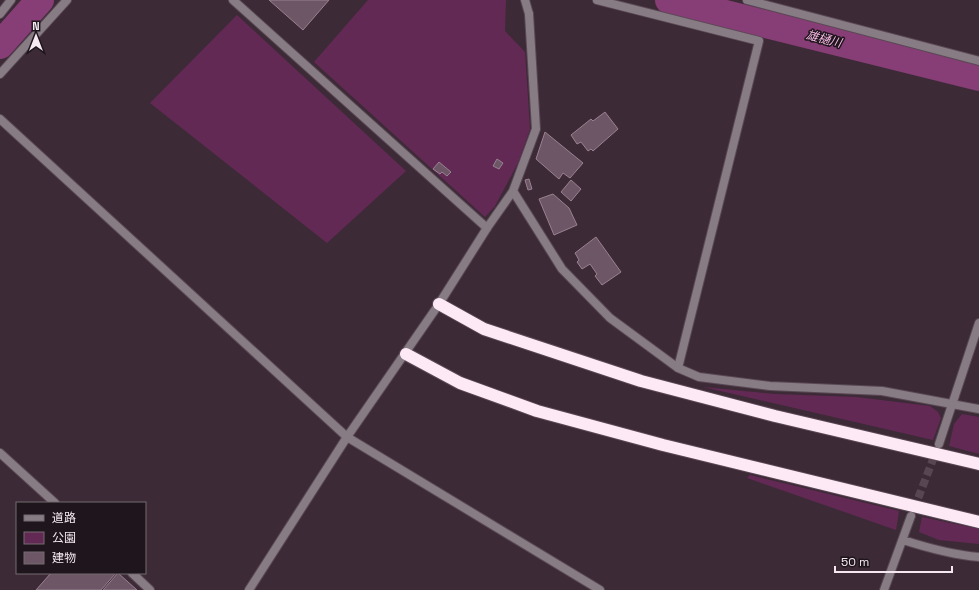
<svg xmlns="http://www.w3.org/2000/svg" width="979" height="590" viewBox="0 0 979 590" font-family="'Space Grotesk','Noto Sans JP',sans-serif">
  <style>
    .green { fill: #632955 }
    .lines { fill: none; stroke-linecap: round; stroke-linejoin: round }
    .river { stroke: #873d75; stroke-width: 28 }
    .building { fill: #6d5766; stroke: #998191 }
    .minor-tunnel { stroke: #594653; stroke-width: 8; stroke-dasharray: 8 4; stroke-linecap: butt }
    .minor-casing { stroke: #5a4855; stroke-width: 10 }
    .tertiary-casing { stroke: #5a4855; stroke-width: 10 }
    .motorway-casing { stroke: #5a4855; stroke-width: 14 }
    .minor { stroke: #877c84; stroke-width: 8 }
    .tertiary { stroke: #877c84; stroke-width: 8 }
    .motorway { stroke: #fde8f6; stroke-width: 12 }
    .labels { text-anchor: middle; stroke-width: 3; stroke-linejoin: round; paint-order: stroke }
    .water-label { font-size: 12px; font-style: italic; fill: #f9bae6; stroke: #1e161c }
  </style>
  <rect width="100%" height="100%" fill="#3d2a37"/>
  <path class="green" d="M368,0H506L505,31L525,52L530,129L518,163L495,206L485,217L314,62Z
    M237,15L406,171L327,243L150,103Z
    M703,387L775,394L856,397L930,406L938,412L941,418L933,440Z
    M962,414L979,417V454L949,446L954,424Z
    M750,475L899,511L896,530L747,478Z
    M922,517L979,529V544L939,540L919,532Z"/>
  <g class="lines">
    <path class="river" d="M669,0L979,77
      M0,45L40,0"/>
  </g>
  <path class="building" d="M269,0H329L303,30Z
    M605,112L618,129L593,151L591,149L588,151L581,142L577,144L571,135L591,119L593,121Z
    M545,132L583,163L570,178L563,173L559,179L536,159Z
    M497,159L503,163L499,169L493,166Z
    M439,162L451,172L447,176L442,172L440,174L433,169Z
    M529,179L532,189L528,190L525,180Z
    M571,180L581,189L571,201L561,192Z
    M553,194L569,208L577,225L554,235L539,199Z
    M596,237L621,272L602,285L595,276L597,274L590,264L582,269L577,262L579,260L575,253Z
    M51,573H116L101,590H36Z
    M118,573L137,590H103Z"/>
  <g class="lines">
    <path class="minor-tunnel" d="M914,509L937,449"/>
    <g class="minor-casing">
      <path id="minor" d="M233,0L487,228L513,191L536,129L529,14
        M597,0L759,41L678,368
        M747,0L979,61
        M0,14L11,0
        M0,74L67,0
        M0,119L347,437L600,590
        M513,191L562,269L610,318L678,368L699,377L770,386L882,391L979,409
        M939,444L979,323
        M0,453L55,503
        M903,540C928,548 953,555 979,557
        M132,573L150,590
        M884,590L911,516"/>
    </g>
    <g class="tertiary-casing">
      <path id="tertiary" d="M525,0L529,14
        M249,590L347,437L439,304L487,228"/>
    </g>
    <g class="motorway-casing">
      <path id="motorway" d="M439,304L484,329L641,381L775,416L979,464
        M406,354L460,383L537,411L663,445L979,522"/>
    </g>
    <use href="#minor" class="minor"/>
    <use href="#tertiary" class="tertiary"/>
    <use href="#motorway" class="motorway"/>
  </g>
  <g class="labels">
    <g class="water-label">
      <text transform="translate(824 39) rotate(14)" y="4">雄樋川</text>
    </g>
  </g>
  <rect x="16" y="502" width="130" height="72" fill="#1e161c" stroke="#746a71"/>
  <rect x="24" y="515" width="20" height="6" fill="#877c84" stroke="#746a71"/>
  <text x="52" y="522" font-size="12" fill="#f5e8f1">道路</text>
  <rect x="24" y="532" width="20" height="12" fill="#632955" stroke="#746a71"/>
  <text x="52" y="542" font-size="12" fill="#f5e8f1">公園</text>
  <rect x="24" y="552" width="20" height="12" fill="#6d5766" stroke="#746a71"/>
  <text x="52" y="562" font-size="12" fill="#f5e8f1">建物</text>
  <g transform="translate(36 36)" stroke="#1e161c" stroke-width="3" paint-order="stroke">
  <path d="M0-3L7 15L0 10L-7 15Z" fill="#f5e8f1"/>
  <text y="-6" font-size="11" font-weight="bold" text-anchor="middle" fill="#f5e8f1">N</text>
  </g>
  <path d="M835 566v6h117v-6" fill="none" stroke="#f5e8f1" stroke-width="2"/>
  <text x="841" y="566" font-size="12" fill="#f5e8f1" stroke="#1e161c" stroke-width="3" paint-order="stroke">50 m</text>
</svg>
